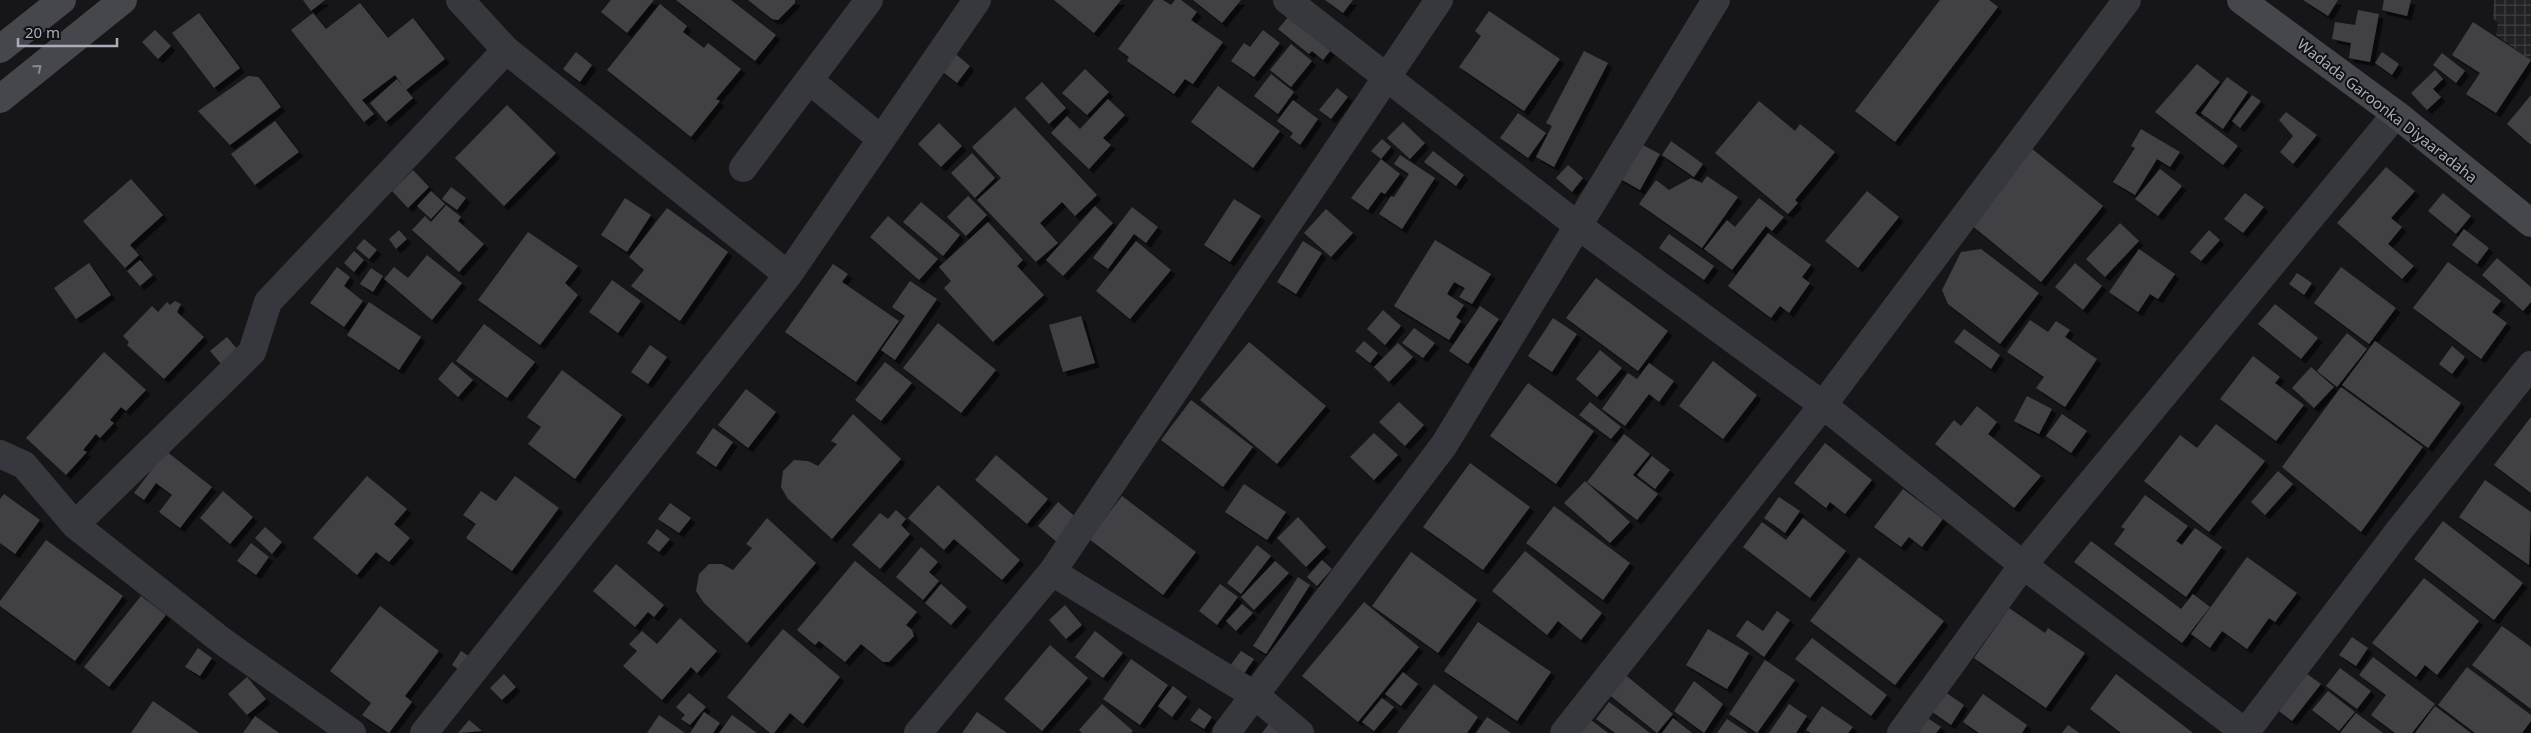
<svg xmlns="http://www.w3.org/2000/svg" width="2531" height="733" viewBox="0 0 2531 733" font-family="'Noto Sans',sans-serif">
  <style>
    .industrial { fill: url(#industrial-grid) }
    .building { fill: #404145; filter: url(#shadow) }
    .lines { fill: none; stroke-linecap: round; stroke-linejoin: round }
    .minor { stroke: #37383d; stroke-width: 28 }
    .secondary { stroke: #45474d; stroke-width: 28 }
    .oneway { stroke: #858993 }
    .labels { text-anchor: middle; stroke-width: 4; stroke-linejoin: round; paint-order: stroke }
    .street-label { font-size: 15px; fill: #a8adb8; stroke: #111113 }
  </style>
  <defs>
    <pattern id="industrial-grid" width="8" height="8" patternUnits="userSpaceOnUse" patternTransform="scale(1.25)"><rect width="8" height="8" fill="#222225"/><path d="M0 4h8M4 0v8" fill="none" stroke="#3f3f43"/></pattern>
    <filter id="shadow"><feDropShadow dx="4.5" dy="4.5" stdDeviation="0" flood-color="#0009"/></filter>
  </defs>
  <rect width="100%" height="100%" fill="#161618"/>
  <path class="industrial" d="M2494,0H2531V60L2496,35L2498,23L2493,18Z"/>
  <path class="building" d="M303,0H325L311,11Z
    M611,0H654L627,33L601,12Z
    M676,0H731L776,35L755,61Z
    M748,0H795V3L778,20L772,19Z
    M1054,0H1121L1094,33Z
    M1154,0H1163L1171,5L1175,0H1181L1197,12L1191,20L1223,42L1193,84L1185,79L1174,94L1127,61L1129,57L1118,49Z
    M1193,0H1241L1222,23Z
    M1325,0H1353L1343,13Z
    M1940,0H1989L1998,7L1895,142L1855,111Z
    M2303,0H2338L2328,16Z
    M2384,0H2411L2407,16L2382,10Z
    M360,3L388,38L413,18L445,59L406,90L395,75L362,100L374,114L364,122L291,30L313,13L326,29Z
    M660,4L687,26L683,32L704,48L708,43L741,69L716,99L720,101L691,137L607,70Z
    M2358,10L2379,14L2370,62L2349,58L2351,43L2332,39L2335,22L2355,25Z
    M1489,11L1560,59L1524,111L1459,67L1481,36L1475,31Z
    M199,13L240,68L214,88L172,33Z
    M1290,15L1331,50L1323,60L1312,51L1309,54L1278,29Z
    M2473,22L2531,60L2496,113L2466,94L2480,73L2452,55Z
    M155,30L171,46L158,59L142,42Z
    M1263,30L1280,43L1254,77L1231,61L1244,43L1250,47Z
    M1291,44L1312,61L1291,87L1270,70Z
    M952,51L970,66L957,83L938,68Z
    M1584,51L1608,63L1554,167L1536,157L1552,126L1546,123Z
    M576,52L592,65L580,82L563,69Z
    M2382,52L2399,64L2392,75L2375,63Z
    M2442,53L2465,71L2456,83L2433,65Z
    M2197,64L2220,82L2195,113L2238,146L2223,165L2155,112Z
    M1085,69L1109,92L1087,115L1062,93Z
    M2435,70L2443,79L2433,89L2441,97L2427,110L2411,93Z
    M1271,74L1294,92L1278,114L1254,96Z
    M248,76L258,77L261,80L281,107L230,145L198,111Z
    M2227,77L2248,92L2223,129L2201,113Z
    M397,79L413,98L386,122L370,103Z
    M1042,82L1066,108L1049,124L1025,98Z
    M1218,86L1280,131L1253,168L1191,122Z
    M1337,88L1348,97L1331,119L1319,110Z
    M2252,95L2261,101L2240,128L2232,121Z
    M2531,95V145L2507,124Z
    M1108,99L1125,115L1103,138L1111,145L1089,169L1051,133L1067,116L1080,129Z
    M1293,100L1318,119L1300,145L1290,137L1293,133L1277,121Z
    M1759,101L1795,131L1800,124L1835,152L1795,200L1798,203L1788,214L1715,153Z
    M507,105L556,153L504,206L455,158Z
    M1015,107L1097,195L1075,216L1062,202L1040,223L1058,243L1036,262L977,200L1001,178L972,147Z
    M2286,112L2317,135L2293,164L2280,152L2293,136L2279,120Z
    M1518,113L1546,133L1528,158L1500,138Z
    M275,121L299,152L255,185L231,154Z
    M1403,122L1425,143L1410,159L1387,138Z
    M939,123L962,146L941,167L918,144Z
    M2141,129L2180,152L2170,167L2157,159L2135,195L2113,182L2135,148L2131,146Z
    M1382,139L1391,147L1381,159L1371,151Z
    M1671,141L1703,164L1694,177L1662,155Z
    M1637,142L1660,154L1640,190L1617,177Z
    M2026,144L2103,206L2041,282L1964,219Z
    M1433,151L1464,175L1456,186L1424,162Z
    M972,153L995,178L975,198L951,173Z
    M1400,155L1435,178L1402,229L1379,214L1391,196L1394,197L1409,174L1394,164Z
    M1381,159L1400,174L1385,194L1381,192L1368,210L1351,198Z
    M1568,165L1583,178L1572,192L1556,178Z
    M2386,167L2415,191L2391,218L2402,227L2388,244L2414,266L2402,279L2337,223Z
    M2160,169L2182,186L2158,216L2135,199Z
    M413,170L429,187L408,208L392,191Z
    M1707,176L1738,197L1702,248L1639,204L1656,180L1669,190L1691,178L1702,183Z
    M131,179L163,215L130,245L139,255L125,268L83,221Z
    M451,187L466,198L457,210L442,199Z
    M431,191L445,204L431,219L417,206Z
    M1867,191L1899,217L1858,268L1825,241Z
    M2245,193L2264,207L2243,233L2224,219Z
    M2443,193L2471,216L2456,234L2428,211Z
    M968,196L987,215L966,236L947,217Z
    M625,198L651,215L627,252L601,235Z
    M1759,198L1784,217L1772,231L1766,226L1732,270L1704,249L1727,220L1735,227Z
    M1234,199L1261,216L1230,262L1204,245Z
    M921,202L960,235L943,256L903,222Z
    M446,205L461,217L458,221L484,244L459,272L412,230L425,216L431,222Z
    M1095,206L1113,223L1063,276L1046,260Z
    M1132,207L1158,227L1146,243L1134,234L1108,269L1093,258Z
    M667,208L728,252L680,321L631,286L644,270L629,257Z
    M1326,209L1353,233L1331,257L1304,233Z
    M888,216L938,259L919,280L870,237Z
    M988,222L1023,260L1017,266L1044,295L993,342L944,288L951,281L939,267Z
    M2120,223L2139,241L2105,277L2086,259Z
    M2464,229L2489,248L2477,264L2452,245Z
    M399,230L407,239L396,249L389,239Z
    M2209,230L2220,240L2201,261L2190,252Z
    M528,232L578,266L565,283L578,295L540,345L478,300Z
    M1768,233L1811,265L1802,277L1810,283L1789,313L1780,306L1771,318L1728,286Z
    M1669,234L1714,266L1704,280L1659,248Z
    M364,239L377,250L369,259L356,248Z
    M1435,240L1491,274L1472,304L1459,297L1465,288L1454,282L1447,294L1464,305L1456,317L1461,321L1449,340L1394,306Z
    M1136,241L1171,270L1130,319L1096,291Z
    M1303,241L1322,253L1296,294L1277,282Z
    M1981,249L2039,293L2000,344L1948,304L1942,290L1961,252Z
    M2139,249L2175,274L2158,299L2150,294L2138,312L2109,292Z
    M354,251L364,260L354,272L344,263Z
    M427,255L462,283L432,320L384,279L394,267L408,278Z
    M2497,258L2531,287V302L2523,311L2482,275Z
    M140,260L153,275L140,286L127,271Z
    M2448,262L2501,301L2492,312L2507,323L2481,359L2413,308Z
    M89,263L111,295L76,319L54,288Z
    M2075,263L2102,286L2083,310L2055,287Z
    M833,264L848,274L842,282L899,321L856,382L785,332Z
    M337,267L350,277L344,286L363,301L344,327L310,303Z
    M2341,267L2396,308L2369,344L2314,303Z
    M371,268L383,276L373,292L360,284Z
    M2297,273L2312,283L2304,295L2289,284Z
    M1596,278L1668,331L1638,371L1566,318Z
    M612,280L641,301L618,333L589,312Z
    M910,281L937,299L895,360L881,350L905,316L892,307Z
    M175,301L181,304L177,312L204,337L164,379L127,345L129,342L123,336L152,306L158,312L167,302L170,305Z
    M369,302L421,337L399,370L347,335Z
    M2275,304L2318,338L2301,359L2258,324Z
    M1480,306L1499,319L1468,364L1449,351Z
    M1383,310L1401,326L1385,345L1367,329Z
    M1081,316L1095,363L1063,372L1049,325Z
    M1553,318L1577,334L1552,372L1528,356Z
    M2030,320L2048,332L2056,321L2070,330L2065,337L2097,359L2065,407L2036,388L2044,377L2007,352Z
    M938,323L996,370L961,413L903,368Z
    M484,324L535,362L507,398L456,361Z
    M1414,328L1435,343L1423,358L1402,343Z
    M1964,329L2000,355L1991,369L1954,342Z
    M2347,333L2367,349L2337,387L2317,371Z
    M227,337L239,351L222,365L210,351Z
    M1364,341L1378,353L1370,363L1355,351Z
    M2375,341L2461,403L2428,448L2342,385Z
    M1249,342L1326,406L1277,464L1200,400Z
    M1398,343L1413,357L1389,382L1374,367Z
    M650,345L667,357L648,384L631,372Z
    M2452,346L2465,357L2452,374L2439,364Z
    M1600,350L1622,368L1597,397L1576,379Z
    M104,352L146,390L126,411L121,407L110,420L114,423L100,438L96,434L83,450L87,452L66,475L26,438Z
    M2253,356L2280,377L2275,383L2304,405L2276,441L2220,399Z
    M1713,361L1757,395L1723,439L1679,406Z
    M452,362L473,380L458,397L438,379Z
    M885,362L912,383L881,421L855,400Z
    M1649,363L1674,381L1659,402L1649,394L1625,426L1602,409L1628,373L1637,379Z
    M2311,367L2334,387L2314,408L2292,388Z
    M562,370L622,415L575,479L528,444L541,427L527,417Z
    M1528,383L1594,431L1556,484L1490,436Z
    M2341,387L2423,447L2361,532L2282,467Z
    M746,389L776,412L748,448L718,425Z
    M2027,396L2052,409L2039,434L2014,421Z
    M1191,400L1253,447L1223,487L1161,440Z
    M1399,402L1424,425L1405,446L1379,422Z
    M1590,402L1621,427L1611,439L1579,415Z
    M1977,406L1997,422L1988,434L2041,476L2014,508L1935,444L1954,420L1961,426Z
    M853,414L901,459L832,539L788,499L781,487L783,471L794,460L808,461L818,466L837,444L831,441Z
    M2062,414L2087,431L2071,453L2046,436Z
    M2531,417V493L2494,465Z
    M2216,424L2265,461L2209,532L2144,481L2180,435L2197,448Z
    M713,428L733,442L716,467L696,453Z
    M1374,433L1398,455L1374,480L1350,457Z
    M1624,434L1650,454L1633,475L1658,494L1637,520L1587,482Z
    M1825,443L1872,480L1845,514L1830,502L1826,508L1794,483Z
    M166,451L212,487L180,528L159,512L172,495L156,483L144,500L134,493Z
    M996,455L1048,499L1027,524L975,480Z
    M1652,456L1670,470L1655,489L1637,475Z
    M1470,463L1530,507L1483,570L1423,527Z
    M2278,471L2293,484L2265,515L2251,502Z
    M367,476L407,509L394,524L410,538L389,562L376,552L357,575L313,538Z
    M515,476L559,508L512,571L466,538L476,524L463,515L481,491L496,501Z
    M2485,480L2531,512L2529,565L2459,517Z
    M1585,481L1630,522L1610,543L1564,503Z
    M1244,484L1286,512L1267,540L1225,512Z
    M938,485L1020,560L1002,580L954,539L944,550L908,518Z
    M1903,489L1943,519L1922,547L1909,537L1901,547L1874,527Z
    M223,491L253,517L230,544L200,518Z
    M4,494L40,520L15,554L0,543V499Z
    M2145,495L2188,526L2176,541L2182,545L2195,528L2222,547L2186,597L2114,544L2125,529L2121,527Z
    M1122,496L1196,552L1163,595L1089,539Z
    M1779,497L1800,511L1785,533L1764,518Z
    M1058,502L1078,519L1058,543L1038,526Z
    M670,503L691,518L679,533L658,519Z
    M1554,506L1630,563L1603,600L1526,543Z
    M896,510L906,519L901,525L910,534L880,569L852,545L880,513L888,519Z
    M1298,517L1326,547L1306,567L1277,538Z
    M767,518L816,563L747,643L704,603L696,591L699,574L709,564H722L733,570L752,548L746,544Z
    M1803,518L1846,551L1810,598L1743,547L1762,522L1786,540Z
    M2443,521L2523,583L2494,620L2414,559Z
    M265,527L282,542L272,554L255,538Z
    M657,529L670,539L659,552L647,543Z
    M46,540L123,596L75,661L0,606V601Z
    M2091,541L2181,609L2193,594L2210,607L2182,643L2074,562Z
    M251,543L269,557L256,575L237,561Z
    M1257,545L1271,556L1241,594L1227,583Z
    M921,547L938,562L929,572L939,581L923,600L896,577Z
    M1525,551L1602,613L1581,640L1558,621L1547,635L1492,591Z
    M1411,552L1477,600L1438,653L1372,606Z
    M1859,557L1944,621L1895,685L1810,621Z
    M2247,557L2297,593L2275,622L2269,618L2247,649L2222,631L2210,648L2191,634Z
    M1322,560L1332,569L1317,586L1307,577Z
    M855,561L917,612L906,625L912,630L914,636L889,662H883L861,644L845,662L819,641L815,645L797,630Z
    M1275,561L1289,573L1254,610L1241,597Z
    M616,564L664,605L654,617L648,612L635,627L593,591Z
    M1298,577L1310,585L1266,654L1253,646Z
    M2424,578L2479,621L2437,675L2425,665L2416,677L2372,643Z
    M941,584L967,607L951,625L925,603Z
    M1220,584L1238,597L1217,625L1199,611Z
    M141,596L166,615L109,687L84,667Z
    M1364,602L1419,647L1358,722L1302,676Z
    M1242,604L1253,613L1236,631L1226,621Z
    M1065,605L1082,625L1066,639L1049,620Z
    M380,606L439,651L405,696L412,702L389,733L362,715L371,703L330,671Z
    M2009,608L2045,633L2048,628L2085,653L2046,708L1974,658Z
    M1777,611L1790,620L1764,657L1736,636L1747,620L1763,631Z
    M680,618L717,651L697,673L691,667L662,700L623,666L637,651L629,644L642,631L657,644Z
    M1478,622L1551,672L1517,721L1444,671Z
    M2502,626L2531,647V709L2472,665Z
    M783,629L840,677L803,724L790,713L774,733H770L727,697Z
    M1708,629L1749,653L1727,689L1686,665Z
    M1095,631L1123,653L1103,678L1075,657Z
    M2352,637L2368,648L2356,666L2339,655Z
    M1812,638L1887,695L1871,716L1795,659Z
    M1050,645L1088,678L1042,731L1004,699Z
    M198,648L212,658L200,676L185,667Z
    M461,651L473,659L464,673L452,665Z
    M1241,651L1254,659L1243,675L1230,666Z
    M2373,657L2435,704L2412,733H2395L2371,715L2386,695L2359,675Z
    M1131,659L1168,685L1140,725L1103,699Z
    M1765,660L1795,680L1757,733L1729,714Z
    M2467,667L2531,715V721L2522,733H2475L2438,705Z
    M2340,668L2371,691L2357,709L2326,686Z
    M1403,672L1418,684L1401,706L1385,694Z
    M1623,673L1673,714L1657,733L1607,693Z
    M504,674L516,687L502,700L490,688Z
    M2116,674L2193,733H2121L2090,709Z
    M2307,674L2321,684L2292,721L2279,711Z
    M247,677L266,699L247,715L228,694Z
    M1694,681L1723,704L1704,733L1674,711Z
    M1434,684L1478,717L1467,733H1397Z
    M1173,686L1187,697L1172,717L1158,706Z
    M2328,691L2355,712L2339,731L2312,710Z
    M1945,692L1964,705L1951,725L1931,711Z
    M689,693L706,707L690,725L681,719L685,715L676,707Z
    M1983,694L2027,725L2022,733H1979L1963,722Z
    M1382,698L1394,707L1374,731L1362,722Z
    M153,701L199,733H131Z
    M1609,702L1650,733H1615L1596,719Z
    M1102,704L1133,731L1131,733H1082L1079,730Z
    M1789,704L1807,716L1796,733H1769Z
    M1822,706L1853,727L1848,733H1811L1806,730Z
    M2435,706L2471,733H2415Z
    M1199,708L1212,717L1204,729L1190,720Z
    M704,712L720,723L713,733H690Z
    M977,712L1007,733H962Z
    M1920,713L1941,727L1936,733H1920L1911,727Z
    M2356,713L2383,733H2340Z
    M659,715L685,733H647Z
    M732,715L757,733H719Z
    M255,716L279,733H243Z
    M1487,717L1511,733H1476Z
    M1673,718L1692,733H1662Z
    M1727,719L1748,733H1717Z
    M469,720L482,731L458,733Z
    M1591,720L1608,733H1581Z
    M1271,721L1289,733H1262Z
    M2068,725L2079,733H2062Z"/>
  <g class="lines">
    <path class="minor" d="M460,0L506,50L788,275
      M1287,0L1577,225L1823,405L2023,565L2246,733
      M809,80L881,139
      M743,168L869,0
      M0,454L24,465L75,525L222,641L352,733
      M75,525L252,352L268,302L506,50
      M1052,572L1256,696L1300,733
      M424,733L788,275L977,0
      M918,733L1052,572L1439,0
      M1226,733L1444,445L1716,0
      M1564,733L1823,405L2127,0
      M1901,733L2023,565L2396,114
      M2245,733L2398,532L2531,365"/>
    <path class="secondary" d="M2241,0L2396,114L2531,223
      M0,49L62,0
      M0,99L123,0"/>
  </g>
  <defs><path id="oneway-chevron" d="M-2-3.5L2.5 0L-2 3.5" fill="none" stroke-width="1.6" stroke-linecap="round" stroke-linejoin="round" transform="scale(1.25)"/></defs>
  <use class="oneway" href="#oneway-chevron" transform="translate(38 68) rotate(-39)"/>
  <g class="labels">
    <g class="street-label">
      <text transform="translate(2387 111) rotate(38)" y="5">Wadada Garoonka Diyaaradaha</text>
    </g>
  </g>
  <path d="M18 38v8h99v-8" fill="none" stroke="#a8adb8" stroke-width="2.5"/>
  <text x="25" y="38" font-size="15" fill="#a8adb8" stroke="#111113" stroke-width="4" paint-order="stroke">20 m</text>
</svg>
